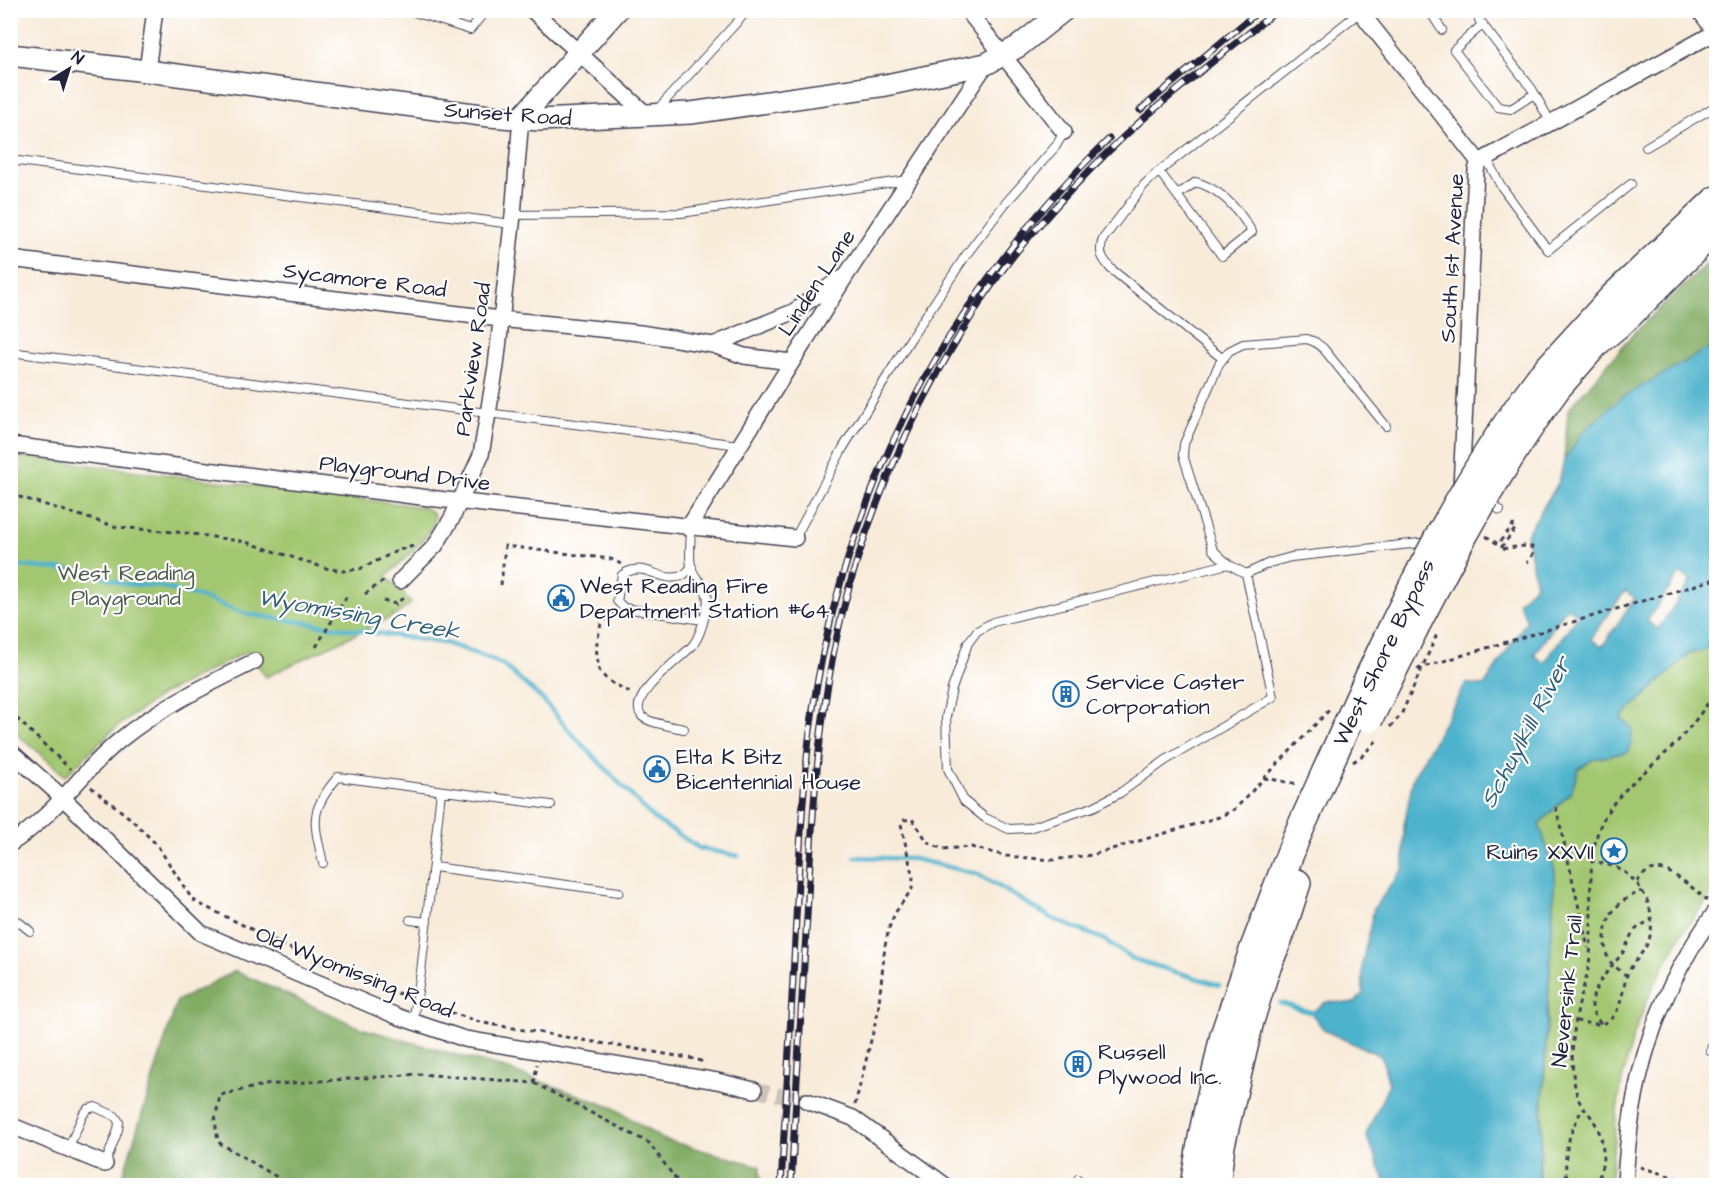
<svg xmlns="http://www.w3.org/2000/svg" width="1727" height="1196" viewBox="0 0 1727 1196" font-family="'Architects Daughter',sans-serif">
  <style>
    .green { fill: #a3c771; stroke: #627456; stroke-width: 1.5 }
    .forest { fill: #82ac63; stroke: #52674f; stroke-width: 1.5 }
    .water { fill: #4db3cc; stroke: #386a84; stroke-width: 1.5; fill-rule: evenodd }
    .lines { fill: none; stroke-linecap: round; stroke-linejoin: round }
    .stream { stroke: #4db3cc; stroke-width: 4.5 }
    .street-tunnel { stroke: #cdc3b9; stroke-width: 15; stroke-dasharray: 15 8; stroke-linecap: butt }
    .lane-casing { stroke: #424053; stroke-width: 10 }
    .street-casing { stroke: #424053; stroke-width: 18 }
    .secondary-casing { stroke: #424053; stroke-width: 24 }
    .highway-casing { stroke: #424053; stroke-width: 30 }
    .path { stroke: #424053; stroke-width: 3; stroke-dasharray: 4.5 4.5; stroke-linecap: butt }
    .lane { stroke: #fff; stroke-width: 8 }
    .street { stroke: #fff; stroke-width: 15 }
    .secondary { stroke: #fff; stroke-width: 21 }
    .highway { stroke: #fff; stroke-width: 27 }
    .rail-casing { stroke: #22223b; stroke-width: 7 }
    .rail { stroke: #fff; stroke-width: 4.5; stroke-dasharray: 14; stroke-linecap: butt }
    .highway-bridge-casing { stroke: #424053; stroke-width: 30; stroke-linecap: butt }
    .path-bridge { stroke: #424053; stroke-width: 3; stroke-dasharray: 4.5 4.5; stroke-linecap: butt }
    .highway-bridge { stroke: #fff; stroke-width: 27 }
    .labels { text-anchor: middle; stroke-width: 4.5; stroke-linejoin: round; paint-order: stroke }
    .street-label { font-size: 22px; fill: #22223b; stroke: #fff }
    .park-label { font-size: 22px; fill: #4f5c4e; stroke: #fff }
    .poi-label { font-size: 22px; fill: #22223b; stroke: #fff; text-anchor: start }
    .water-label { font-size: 24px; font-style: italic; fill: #35637c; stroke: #fff }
  </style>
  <rect width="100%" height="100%" fill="#fff"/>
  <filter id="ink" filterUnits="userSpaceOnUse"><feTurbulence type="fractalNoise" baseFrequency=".0167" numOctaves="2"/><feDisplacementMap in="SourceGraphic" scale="12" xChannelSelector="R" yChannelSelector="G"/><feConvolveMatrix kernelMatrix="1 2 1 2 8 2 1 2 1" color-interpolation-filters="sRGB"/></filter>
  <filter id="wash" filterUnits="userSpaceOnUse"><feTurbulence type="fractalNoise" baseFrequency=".008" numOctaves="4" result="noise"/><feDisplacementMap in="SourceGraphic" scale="24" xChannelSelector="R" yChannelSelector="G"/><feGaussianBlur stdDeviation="1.35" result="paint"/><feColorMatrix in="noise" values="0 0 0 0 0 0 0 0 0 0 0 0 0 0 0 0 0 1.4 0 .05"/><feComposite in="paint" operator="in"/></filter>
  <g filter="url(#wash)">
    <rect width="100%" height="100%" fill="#f8ebd9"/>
    <path class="green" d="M10,455L423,507C427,509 433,511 434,516C438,531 397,566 386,576L412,603L397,614L266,677L248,651L163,694L114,729L65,776L35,749L11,730Z
      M1716,638V888L1682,933L1668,958L1648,998L1633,1037L1622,1080L1616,1117L1610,1185L1539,1186L1555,871L1539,824L1571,792L1579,768L1594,759L1628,752L1620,718L1690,653L1704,651Z"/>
    <path class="forest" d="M1716,255V345L1564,460L1568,410L1636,331Z
      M235,971L361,1028L503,1068L614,1108L662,1139L760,1166L761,1185H120L177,1001Z"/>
    <path class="water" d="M1714,345H1716V638L1704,651L1690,653L1621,718L1632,727V741L1628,752L1594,759L1579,768L1571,792L1539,824L1555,871L1538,1185H1387L1366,1135L1389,1084L1381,1056L1325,1031L1311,1013L1326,1002L1355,1003L1363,993L1362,964L1374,908L1404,868V826L1413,778L1466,683L1484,686L1527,620L1518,602L1536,585L1526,535L1559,482L1564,460L1586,429L1621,398ZM1680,573L1691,581L1658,629L1647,621ZM1625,591L1635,598L1602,647L1591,639ZM1567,607L1578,615L1544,663L1534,655Z"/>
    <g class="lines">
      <path class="stream" d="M10,565L91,572L124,584L158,586L200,597L246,614L445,643L481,655L502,664L542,699L575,737L653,818L699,848L738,856
        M855,857L914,859L978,874L1053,919L1103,939L1133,959L1219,985
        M1280,1003L1317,1014"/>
    </g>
  </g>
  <g filter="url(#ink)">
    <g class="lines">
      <path class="street-tunnel" d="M754,1090L807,1101"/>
      <g class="lane-casing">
        <path id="lane" d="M408,10L470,30L486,10
          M1429,10L1442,30
          M1478,10L1479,20L1532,89L1551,123
          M1483,24L1454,50L1498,107L1511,109L1534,94
          M656,111L748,10
          M1646,147L1716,106
          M1486,158L1501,186L1548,250L1631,184
          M10,160L512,224
          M1159,171L1222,256L1252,232C1239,210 1221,189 1196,182L1177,195
          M513,215L681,213L908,180
          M10,352L739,445
          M1223,359L1111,269C1102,258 1098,253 1103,239L1144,185L1157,173L1360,12
          M1488,503L1500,510
          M795,538L843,448L911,338L966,255L1004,205L1056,146L1064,132
          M1228,564L993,622L977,631L968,643L952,689L946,717L948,769L964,801L985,818L1009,829L1029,828L1093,807L1120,793L1166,760L1273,697L1246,574L1228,564L1213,550L1183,455L1184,444L1219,364L1229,351L1243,344L1307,339L1315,342L1323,348L1386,426
          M692,567C688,570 685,575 681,576C660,584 645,559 622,575L617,601L624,608L703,620
          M1246,574L1269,563L1291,557L1429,542
          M684,729C675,727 646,723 641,715C627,695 682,658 693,645C701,634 704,619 707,606C711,590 698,583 692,570C688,559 691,540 691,528
          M323,863C314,822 308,812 338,777L551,805
          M434,867L619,892
          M10,915L30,931
          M410,920L427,922
          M413,1022L421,972L441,791
          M1710,1051L1716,1037
          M68,1149L83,1115L88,1109L95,1107L115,1116L119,1122L118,1130L105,1164
          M1077,1186L1078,1179"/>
      </g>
      <g class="street-casing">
        <path id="street" d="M532,10L647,115
          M967,10L1064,132
          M1359,10L1479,162
          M1699,10L1716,33
          M147,71L155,10
          M10,259L500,319L640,333L713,345L744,356L791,362
          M713,345L793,312L840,279
          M10,445L437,499L795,538
          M1461,488L1476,170L1479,162L1716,32
          M688,528L847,274L986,64
          M400,581L435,546L452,518L481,455L496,366L513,215L521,118
          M10,751L62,797L201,933L399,1017L465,1039L717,1081L754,1090
          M10,844C53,817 82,771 120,740C160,707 209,684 255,661
          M807,1101L853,1118L946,1186
          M10,1125L105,1164
          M1625,1186C1629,1083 1655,994 1716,911"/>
      </g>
      <g class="secondary-casing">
        <path id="secondary" d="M10,55L147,71L489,116L539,120L691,113L886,85L986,64L1019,46L1064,10
          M521,118L617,10"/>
      </g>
      <g class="highway-casing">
        <path id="highway" d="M1541,376L1613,297L1716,200
          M1557,388L1598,341L1627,317L1716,228
          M1194,1186L1203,1132L1224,1035L1254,948L1296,838
          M1216,1186L1221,1145L1250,1021L1265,972L1282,930L1297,883"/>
      </g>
      <path class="path" d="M10,494L117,527L186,533L246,542L325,568L343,571L360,569L399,550L413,546
        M1486,536L1498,544L1513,525L1516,528L1500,549L1525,546L1532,547L1533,554L1527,563
        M501,585L505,546L611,559L621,564
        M365,594L386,579
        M383,601L396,604L404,597
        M614,611L601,624L596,647L599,670L607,680L633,694
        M316,647L347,596
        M10,712L70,769
        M1390,727L1401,715L1438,632
        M1353,762L1363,755L1379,738
        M1264,778L1298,784
        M91,787L131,819L157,845L192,899L198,903L320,963L408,997
        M1556,807L1588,948
        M1637,882C1642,876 1647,869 1657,869C1672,869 1696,891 1707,900
        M1627,976C1621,971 1614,967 1609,960C1605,953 1605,944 1605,936C1607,911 1620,900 1642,891
        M425,1004L483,1023L695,1059L706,1063
        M1576,1021C1585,1022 1600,1027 1608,1021C1622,1012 1622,990 1627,975C1633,961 1646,952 1650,936C1657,908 1640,878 1615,867C1608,864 1600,863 1593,861
        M1601,1023C1577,1002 1607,972 1621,955C1627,948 1629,936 1635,930C1639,926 1646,923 1651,920
        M534,1083L537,1064
        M855,1105L878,1012L885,946L889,928L895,913L912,889L913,878L901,824L904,820L912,819L928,842L942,849L971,847L1006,856L1052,860L1092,855L1219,817L1235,809L1331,708
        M1640,1167L1702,1186
        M292,1186L218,1142L215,1120L220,1095L264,1085L420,1074L534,1083L649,1143L681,1186
        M1568,1186C1562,1152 1568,1138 1582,1109
        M1595,1186C1605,1167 1606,1144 1596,1125C1589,1110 1580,1110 1576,1091C1570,1066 1572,1038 1577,1014C1580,997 1586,981 1589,965C1595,921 1584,872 1599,829C1613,792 1648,772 1674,745C1690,729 1703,710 1716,692"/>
      <use href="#lane" class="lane"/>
      <use href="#street" class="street"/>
      <use href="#secondary" class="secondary"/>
      <use href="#highway" class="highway"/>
      <g class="rail-casing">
        <path id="rail" d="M1140,110L1260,10
          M781,1186C786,1097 792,1008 796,918C801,832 804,744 822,658C863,458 962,281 1109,139
          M791,1186C796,1096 801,1007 807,917C812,817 818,716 841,618C862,531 897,447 940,369C962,330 989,286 1017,251C1060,200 1106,150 1157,107C1196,74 1237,42 1278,10"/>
      </g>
      <use href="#rail" class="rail"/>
      <g class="highway-bridge-casing">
        <path id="highway-bridge" d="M1369,719C1427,603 1481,492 1557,388
          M1296,838C1368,679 1435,516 1541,376"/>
      </g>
      <path class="path-bridge" d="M1417,669L1716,579"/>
      <use href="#highway-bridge" class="highway-bridge"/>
    </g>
  </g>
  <defs>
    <g id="civic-ring" transform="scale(1.35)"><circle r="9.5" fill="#fff" stroke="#1f6fb2" stroke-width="1.5"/><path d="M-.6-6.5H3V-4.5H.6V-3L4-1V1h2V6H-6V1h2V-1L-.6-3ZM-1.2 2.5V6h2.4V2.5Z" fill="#1f6fb2"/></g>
    <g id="building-ring" transform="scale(1.35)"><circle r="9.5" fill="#fff" stroke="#1f6fb2" stroke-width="1.5"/><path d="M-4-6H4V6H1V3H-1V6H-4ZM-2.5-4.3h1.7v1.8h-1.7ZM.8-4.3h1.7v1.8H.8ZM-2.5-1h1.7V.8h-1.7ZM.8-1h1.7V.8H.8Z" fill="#1f6fb2"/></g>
    <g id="sight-ring" transform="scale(1.35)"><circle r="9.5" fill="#fff" stroke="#1f6fb2" stroke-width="1.5"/><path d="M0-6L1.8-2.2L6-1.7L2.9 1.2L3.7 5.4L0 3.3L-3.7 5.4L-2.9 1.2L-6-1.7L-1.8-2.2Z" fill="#1f6fb2"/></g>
  </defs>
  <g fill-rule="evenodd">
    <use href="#civic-ring" x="561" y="598"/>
    <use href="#building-ring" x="1066" y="694"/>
    <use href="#civic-ring" x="657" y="769"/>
    <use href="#sight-ring" x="1614" y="851"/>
    <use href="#building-ring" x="1078" y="1064"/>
  </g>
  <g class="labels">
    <g class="street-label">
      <text transform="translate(508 113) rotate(4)" y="8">Sunset Road</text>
      <text transform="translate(1451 258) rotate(-87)" y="8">South 1st Avenue</text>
      <text transform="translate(365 279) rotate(7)" y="8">Sycamore Road</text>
      <text transform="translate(816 282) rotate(-57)" y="8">Linden Lane</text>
      <text transform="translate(472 359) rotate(-82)" y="8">Parkview Road</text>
      <text transform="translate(405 472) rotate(7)" y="8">Playground Drive</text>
      <text transform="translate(1383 652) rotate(-64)" y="8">West Shore Bypass</text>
      <text transform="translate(355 971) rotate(22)" y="8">Old Wyomissing Road</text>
      <text transform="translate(1566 991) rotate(-84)" y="8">Neversink Trail</text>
    </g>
    <g class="park-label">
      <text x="126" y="580">West Reading<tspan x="126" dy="25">Playground</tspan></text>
    </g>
    <g class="poi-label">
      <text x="580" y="593">West Reading Fire<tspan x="580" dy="25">Department Station #64</tspan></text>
      <text x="1086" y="689">Service Caster<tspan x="1086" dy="25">Corporation</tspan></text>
      <text x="676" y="764">Elta K Bitz<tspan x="676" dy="25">Bicentennial House</tspan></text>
      <text x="1594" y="859" text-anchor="end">Ruins XXVII</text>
      <text x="1098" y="1059">Russell<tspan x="1098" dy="25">Plywood Inc.</tspan></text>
    </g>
    <g class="water-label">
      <text transform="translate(359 614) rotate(10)" y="8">Wyomissing Creek</text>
      <text transform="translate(1525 732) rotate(-62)" y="8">Schuylkill River</text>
    </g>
  </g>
  <rect width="1727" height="1196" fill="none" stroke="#fff" stroke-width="36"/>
  <g transform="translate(69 69) rotate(38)" stroke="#ffffff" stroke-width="4.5" paint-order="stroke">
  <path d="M0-4.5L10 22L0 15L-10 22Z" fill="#22223b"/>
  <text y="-9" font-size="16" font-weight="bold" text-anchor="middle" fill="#22223b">N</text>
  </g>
</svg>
